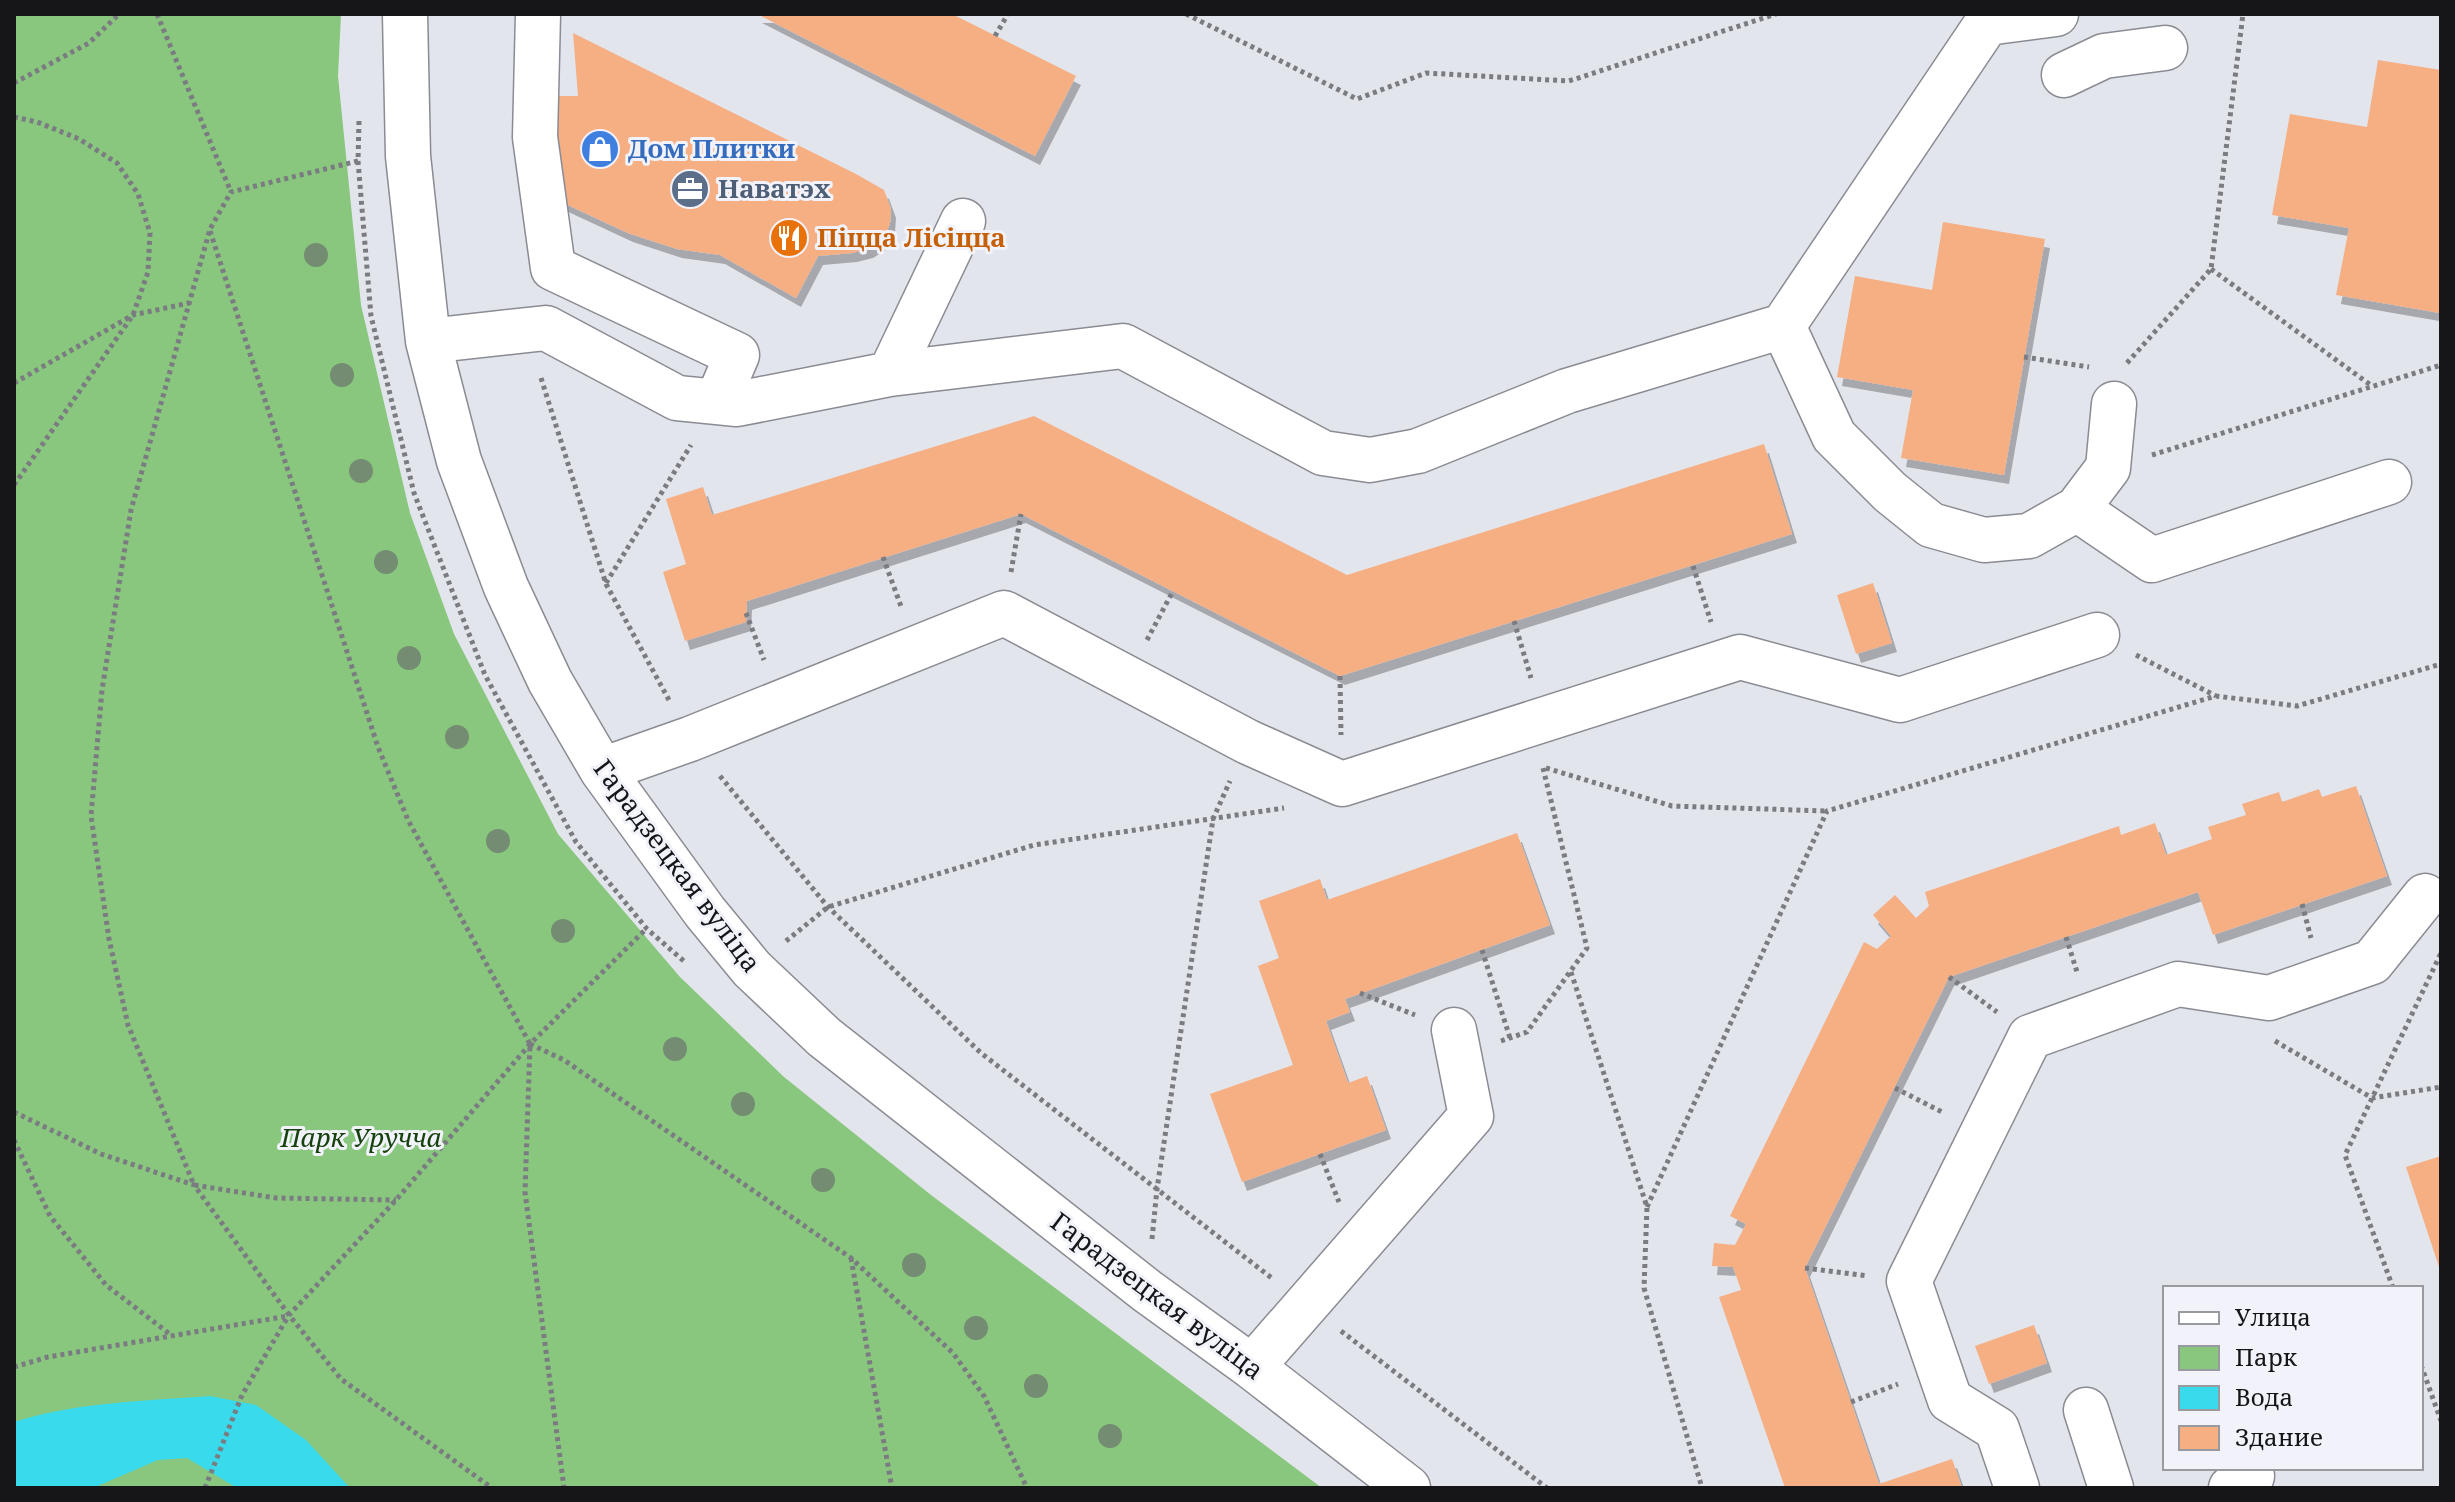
<svg xmlns="http://www.w3.org/2000/svg" width="2455" height="1502" viewBox="0 0 2455 1502" font-family="'Noto Serif',serif">
  <style>
    .green { fill: #89c67e }
    .water { fill: #38daeb }
    .building { fill: #f6ae83; filter: url(#shadow) }
    .lines { fill: none; stroke-linecap: round; stroke-linejoin: round }
    .minor-casing { stroke: #8a8b93; stroke-width: 47 }
    .path { stroke: #7b7c81; stroke-width: 5; stroke-dasharray: 4 4; stroke-linecap: butt }
    .minor { stroke: #fff; stroke-width: 44 }
    .tree { fill: #738c72 }
    .labels { text-anchor: middle; stroke-width: 6; stroke-linejoin: round; paint-order: stroke }
    .shop-label { font-size: 26px; font-weight: bold; fill: #366cbe; stroke: #f1f2fa; text-anchor: start }
    .service-label { font-size: 26px; font-weight: bold; fill: #4e5e75; stroke: #f1f2fa; text-anchor: start }
    .food-label { font-size: 26px; font-weight: bold; fill: #c56008; stroke: #f1f2fa; text-anchor: start }
    .street-label { font-size: 26px; fill: #161619; stroke: #f1f2fa }
    .park-label { font-size: 26px; font-style: italic; fill: #17430e; stroke: #f1f2fa }
  </style>
  <defs>
    <filter id="shadow"><feDropShadow dx="5" dy="9" stdDeviation="0" flood-color="#0004"/></filter>
  </defs>
  <rect width="100%" height="100%" fill="#e3e5ed"/>
  <path class="green" d="M14,14H341L338,76L361,305L410,513L454,634L558,834L680,977L784,1077L931,1195L1322,1488H14Z"/>
  <path class="water" d="M210,1396L256,1405L306,1440L350,1488H237L187,1458L158,1460L93,1488H14V1422C78,1402 144,1401 210,1396Z"/>
  <path class="building" d="M757,14H952L1076,76L1035,156Z
    M573,33L856,174L884,190L891,209L890,223L884,239L868,249L852,253L818,256L796,298L720,255L677,249L628,233L557,200L554,96H578Z
    M2378,60L2441,70L2440,313L2336,295L2349,228L2272,215L2290,114L2367,127Z
    M1943,222L2045,239L2004,475L1901,458L1913,390L1837,377L1855,276L1932,290Z
    M1034,416L1347,575L1764,444L1792,534L1340,676L1021,514L747,601L746,622L685,641L663,572L686,564L666,499L703,487L712,515Z
    M1873,583L1892,643L1856,654L1837,595Z
    M2356,786L2387,876L2213,935L2198,892L1949,977L1805,1268L1879,1484L1952,1459L1962,1488H1785L1719,1297L1741,1290L1733,1267L1712,1266L1714,1243L1735,1245L1746,1224L1730,1216L1864,942L1877,949L1891,936L1873,915L1895,895L1916,918L1929,906L1925,892L2119,826L2121,835L2155,823L2166,855L2212,839L2208,827L2246,815L2242,804L2279,792L2282,802L2319,789L2322,797Z
    M1517,833L1550,925L1345,999L1350,1012L1326,1021L1348,1083L1367,1076L1386,1130L1242,1182L1210,1094L1293,1065L1258,966L1279,958L1259,901L1320,879L1327,900Z
    M2441,1156V1270H2440L2406,1167Z
    M2034,1325L2047,1363L1989,1384L1975,1346Z"/>
  <g class="lines">
    <g class="minor-casing">
      <path id="minor" d="M405,14L408,156L428,341L459,461L506,587L550,681L602,770L705,912L752,969L824,1037L1147,1291L1252,1367L1408,1488
        M538,14L535,137L553,268L737,355L717,402
        M2064,75L2104,56L2165,48
        M1783,326L1834,436L1890,492L1931,525L1984,540L2029,536L2077,509L2108,468L2114,404
        M428,341L546,328L677,398L737,404L890,374L1123,346L1323,453L1370,460L1418,451L1567,391L1783,326L1987,23L2056,14
        M890,374L963,221
        M2077,509L2152,560L2389,482
        M602,770L690,739L1004,613L1248,742L1342,784L1740,657L1900,700L2097,635
        M1252,1367L1471,1116L1454,1030
        M2086,1410L2111,1488
        M2017,1488L1997,1429L1950,1400L1909,1281L2030,1037L2178,984L2269,998L2372,962L2425,896
        M2231,1488L2252,1476L2250,1468"/>
    </g>
    <path class="path" d="M157,14L231,192
      M1186,14L1357,99L1426,73L1569,81L1776,14
      M995,36L1008,14
      M14,83L89,43L119,14
      M14,117L37,122L79,139L117,163L138,194L150,233L148,272L133,315L14,485
      M359,121L358,161L371,316L414,493L485,675L576,842L647,929L685,962
      M358,161L231,192L210,229L131,510L102,690L91,816L109,939L128,1025L194,1185L276,1198L396,1200
      M210,231L378,747L408,820L530,1044L525,1192L564,1488
      M2211,269L2372,386
      M2024,357L2089,367
      M2127,363L2211,269L2243,14
      M541,378L606,584L670,702
      M14,383L133,315L189,303
      M2152,455L2441,365
      M883,557L902,609
      M1693,566L1711,622
      M1011,572L1021,514
      M606,583L691,445
      M746,613L764,660
      M1514,621L1531,678
      M1147,640L1173,591
      M2136,655L2216,696
      M1340,676L1341,735
      M1546,768L1672,806L1827,811
      M720,776L828,907L981,1053L1273,1279
      M2302,904L2311,938
      M2066,937L2078,975
      M786,941L828,907L1034,845L1284,808
      M1482,950L1510,1038
      M1571,972L1647,1207L1644,1288L1702,1488
      M1949,977L1997,1012
      M1360,993L1415,1015
      M1501,1041L1527,1032L1587,948L1543,768
      M2275,1041L2372,1098L2441,1087
      M530,1044L564,1060L851,1258L953,1353L984,1396L1027,1488
      M1895,1088L1944,1113
      M14,1112L101,1154L194,1185L289,1315L341,1379L492,1488
      M14,1140L50,1216L106,1285L171,1335
      M1320,1154L1339,1202
      M1647,1207L1827,811L2216,696L2297,706L2441,664
      M1152,1239L1157,1189L1213,819L1230,781
      M851,1258L892,1488
      M1805,1268L1868,1276
      M2393,1288L2345,1155L2441,953
      M1341,1331L1547,1488
      M2421,1365L2441,1421
      M14,1367L48,1357L288,1316
      M1851,1402L1898,1384
      M205,1488L242,1395L289,1315L396,1200L530,1044L646,929"/>
    <use href="#minor" class="minor"/>
  </g>
  <g class="tree">
    <circle cx="316" cy="255" r="12"/>
    <circle cx="342" cy="375" r="12"/>
    <circle cx="361" cy="471" r="12"/>
    <circle cx="386" cy="562" r="12"/>
    <circle cx="409" cy="658" r="12"/>
    <circle cx="457" cy="737" r="12"/>
    <circle cx="498" cy="841" r="12"/>
    <circle cx="563" cy="931" r="12"/>
    <circle cx="675" cy="1049" r="12"/>
    <circle cx="743" cy="1104" r="12"/>
    <circle cx="823" cy="1180" r="12"/>
    <circle cx="914" cy="1265" r="12"/>
    <circle cx="976" cy="1328" r="12"/>
    <circle cx="1036" cy="1386" r="12"/>
    <circle cx="1110" cy="1436" r="12"/>
  </g>
  <defs>
    <g id="shop-disc" transform="scale(2)"><circle r="9.5" fill="#3f7fe0" stroke="#f1f2fa"/><path d="M-5-2.5h2.3a2.7 3.5 0 0 1 5.4 0H5L5.5 6h-11ZM-1.5-2.5h3a1.5 2.3 0 0 0-3 0Z" fill="#fff"/></g>
    <g id="office-disc" transform="scale(2)"><circle r="9.5" fill="#5c6f8a" stroke="#f1f2fa"/><path d="M-6-3h4V-5.5h4V-3h4V5H-6ZM-1-4.5V-3h2v-1.5ZM-6 0V1H6V0Z" fill="#fff"/></g>
    <g id="restaurant-disc" transform="scale(2)"><circle r="9.5" fill="#e8710a" stroke="#f1f2fa"/><path d="M-5-6h1v4h1v-4h1v4h1v-4h1v5L-1.5 .5V6h-2V.5L-5-1ZM5-6V6H3V1.5H1.5Q1.5-4 5-6Z" fill="#fff"/></g>
  </defs>
  <g fill-rule="evenodd">
    <use href="#shop-disc" x="600" y="149"/>
    <use href="#office-disc" x="690" y="189"/>
    <use href="#restaurant-disc" x="789" y="238"/>
  </g>
  <g class="labels">
    <g class="shop-label">
      <text x="628" y="158">Дом Плитки</text>
    </g>
    <g class="service-label">
      <text x="718" y="198">Наватэх</text>
    </g>
    <g class="food-label">
      <text x="817" y="247">Піцца Лісіцца</text>
    </g>
    <g class="street-label">
      <text transform="translate(677 866) rotate(53)" y="9">Гарадзецкая вуліца</text>
      <text transform="translate(1157 1296) rotate(37)" y="9">Гарадзецкая вуліца</text>
    </g>
    <g class="park-label">
      <text x="361" y="1147">Парк Уручча</text>
    </g>
  </g>
  <rect width="2455" height="1502" fill="none" stroke="#161619" stroke-width="32"/>
  <rect x="2163" y="1286" width="260" height="184" fill="#f1f2fa" stroke="#999aa0" stroke-width="2"/>
  <rect x="2179" y="1312" width="40" height="12" fill="#ffffff" stroke="#999aa0" stroke-width="2"/>
  <text x="2235" y="1326" font-size="24" fill="#161619">Улица</text>
  <rect x="2179" y="1346" width="40" height="24" fill="#89c67e" stroke="#999aa0" stroke-width="2"/>
  <text x="2235" y="1366" font-size="24" fill="#161619">Парк</text>
  <rect x="2179" y="1386" width="40" height="24" fill="#38daeb" stroke="#999aa0" stroke-width="2"/>
  <text x="2235" y="1406" font-size="24" fill="#161619">Вода</text>
  <rect x="2179" y="1426" width="40" height="24" fill="#f6ae83" stroke="#999aa0" stroke-width="2"/>
  <text x="2235" y="1446" font-size="24" fill="#161619">Здание</text>
</svg>
